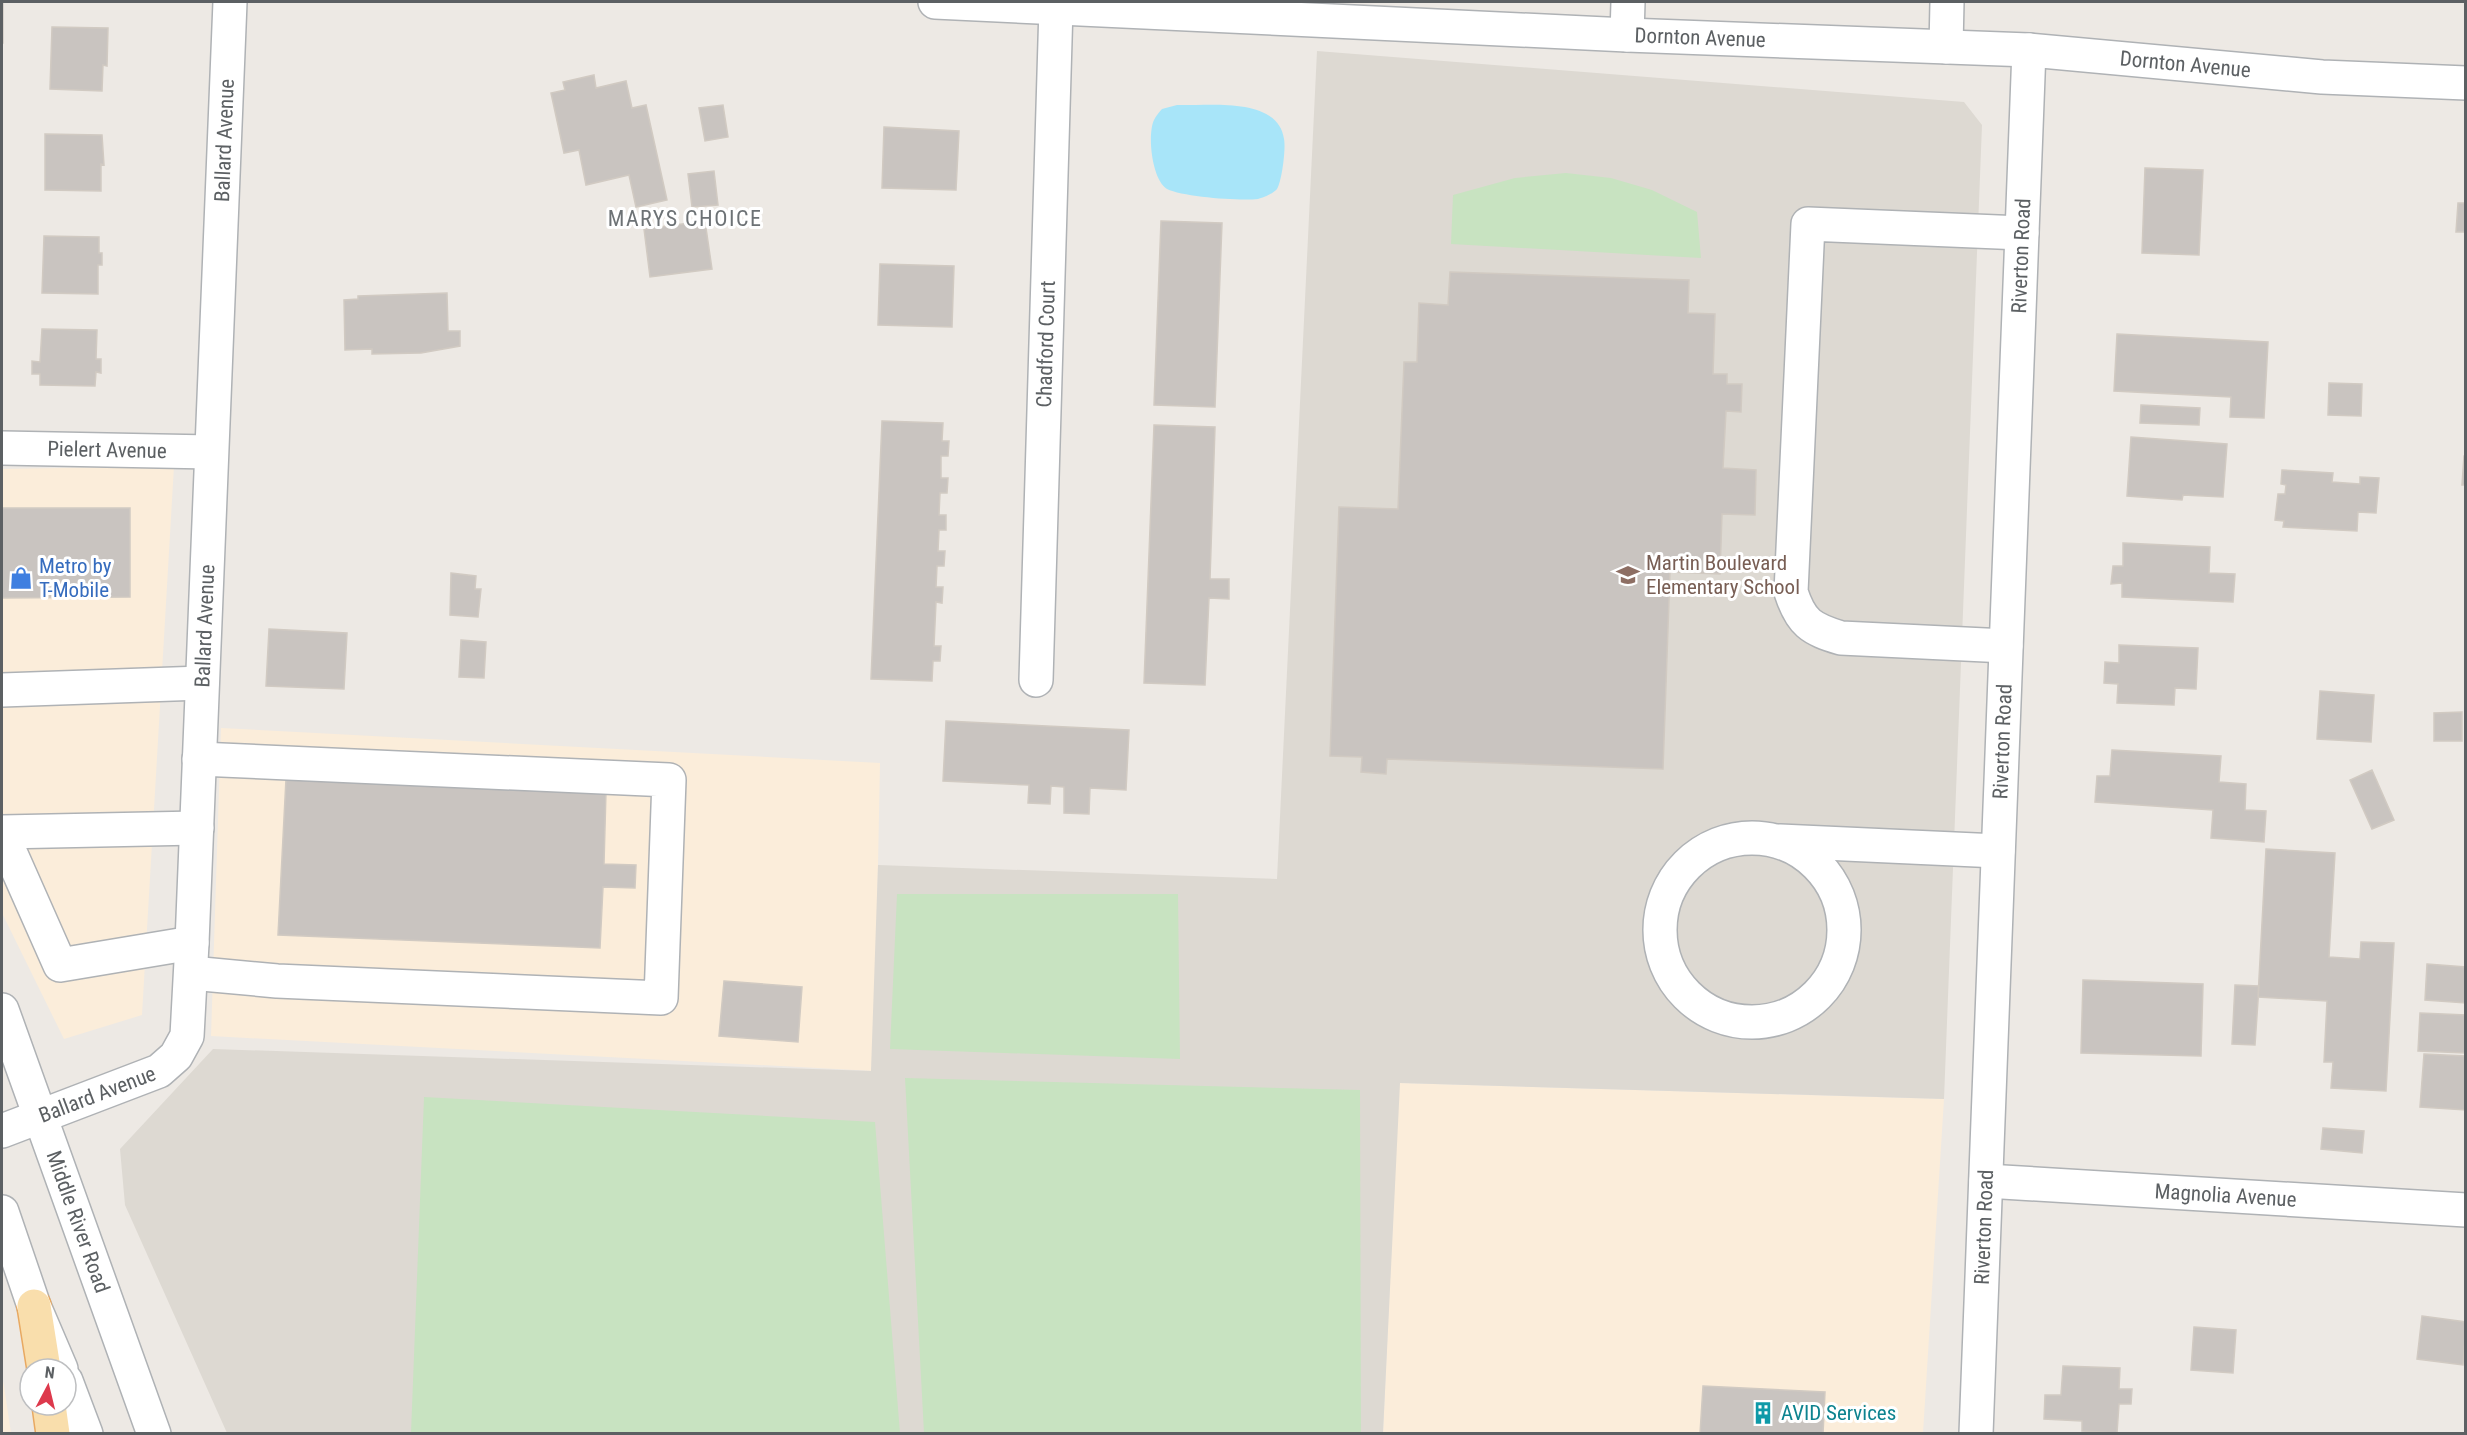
<svg xmlns="http://www.w3.org/2000/svg" width="2467" height="1435" viewBox="0 0 2467 1435" font-family="'Roboto Condensed',sans-serif">
  <style>
    .commercial { fill: #fbedda }
    .education { fill: #ddd9d2 }
    .green { fill: #c8e3c1 }
    .water { fill: #a8e5f9 }
    .building { fill: #c9c4c0; stroke: #d1cac2; stroke-width: 1.5 }
    .lines { fill: none; stroke-linecap: round; stroke-linejoin: round }
    .minor-casing { stroke: #afb2b5; stroke-width: 36 }
    .major-casing { stroke: #e8a962; stroke-width: 36 }
    .minor { stroke: #fff; stroke-width: 33 }
    .major { stroke: #f9deac; stroke-width: 33 }
    .labels { text-anchor: middle; stroke-width: 6; stroke-linejoin: round; paint-order: stroke }
    .street-label { font-size: 21px; fill: #5c6063; stroke: #fff }
    .education-label { font-size: 21px; fill: #785e54; stroke: #fff; text-anchor: start }
    .shop-label { font-size: 21px; fill: #366cbe; stroke: #fff; text-anchor: start }
    .culture-label { font-size: 21px; fill: #0d838f; stroke: #fff; text-anchor: start }
    .neighbourhood-label { font-size: 22px; letter-spacing: 1.5px; fill: #6d7275; stroke: #fff }
  </style>
  <rect width="100%" height="100%" fill="#ede9e4"/>
  <path class="commercial" d="M174,466L142,1015L64,1039L2,913V469Z
    M221,728L880,763L874,1071L211,1036Z
    M1399,1083L1944,1099L1923,1433L1383,1434Z
    M2,1377L4,1386L11,1433H2Z"/>
  <path class="education" d="M1317,51L1964,102L1982,125L1944,1099L1400,1083L1383,1433H227L125,1205L120,1149L213,1049L871,1071L878,865L1277,879Z"/>
  <path class="green" d="M1566,173L1611,178L1652,190L1697,212L1701,258L1451,244L1453,195L1515,178Z
    M897,894H1178L1180,1059L890,1049Z
    M905,1078L1360,1090L1361,1433H924Z
    M424,1097L875,1122L900,1433H411Z"/>
  <path class="water" d="M1177,105C1209,106 1278,96 1284,139C1286,148 1282,181 1277,189C1274,193 1263,198 1258,199C1239,201 1183,197 1167,189C1152,180 1147,135 1154,120C1156,116 1159,112 1162,109Z"/>
  <path class="building" d="M2,2H3V43H2Z
    M52,27L108,28L107,66L103,65L102,91L50,89Z
    M594,75L596,88L626,81L632,108L646,105L667,200L636,207L629,175L586,185L579,150L564,153L551,93L565,90L563,82Z
    M723,105L728,137L705,141L699,108Z
    M884,127L959,131L956,190L882,188Z
    M45,134L102,135L104,165L101,164V191L45,190Z
    M2145,168L2203,170L2199,255L2142,253Z
    M714,171L718,205L692,207L688,174Z
    M2458,203H2466V232H2456Z
    M705,221L712,269L650,277L644,229Z
    M1161,221L1222,223L1215,407L1154,405Z
    M44,236L99,237V253H102V265H98V294L42,293Z
    M880,264L954,266L952,327L878,325Z
    M1450,272L1689,280L1688,313L1715,314L1713,374H1727V384H1742L1741,412L1726,411L1723,468L1756,470L1755,515L1722,514L1720,574L1670,572L1663,769L1387,759L1386,774L1361,772L1362,757L1330,756L1339,507L1398,509L1404,362H1417L1419,303L1448,305Z
    M447,293L448,331H460V346L421,353L372,354V349L345,350L344,300L358,299V296Z
    M42,329L97,330L96,359H101V373L96,372L95,386L40,385V374H32V361L40,362Z
    M2117,334L2268,342L2264,418L2230,417L2231,397L2114,391Z
    M2329,383L2362,384L2361,416L2328,415Z
    M2141,405L2200,408L2199,425L2140,423Z
    M882,421L943,423L942,441H949L948,456H941V478H948L947,493H940L939,515H946V530H939L938,551H945L944,566H937L936,587H943L942,603L936,602L934,646H941L940,661H933L932,681L871,679Z
    M1154,425L1215,427L1210,579H1229V599L1209,598L1205,685L1144,683Z
    M2131,437L2227,444L2223,497L2183,495L2182,500L2127,496Z
    M2464,456H2466V485H2462Z
    M2282,470L2333,473L2332,482L2360,484V477L2379,478L2376,513L2358,512L2357,531L2283,527L2284,521L2275,520L2278,494H2285L2286,485L2281,484Z
    M2,508H130V597L2,598Z
    M2123,543L2210,547L2209,573L2235,574L2233,602L2122,597V583L2111,584L2113,566H2123Z
    M451,573L476,576L475,589H481L478,617L450,615Z
    M269,629L347,633L344,689L266,686Z
    M461,640L486,642L484,678L459,677Z
    M2119,645L2198,648L2196,689L2175,688L2174,705L2117,703L2118,684L2104,683L2105,662L2119,663Z
    M2320,691L2374,695L2371,742L2317,739Z
    M2462,712V741H2434V713Z
    M946,721L1129,730L1126,790L1090,788L1089,814L1064,813V787L1051,786L1050,804L1028,803L1029,785L943,781Z
    M2112,750L2221,756L2219,782L2246,784L2245,810L2266,811L2264,842L2211,838L2213,810L2095,802L2097,776H2110Z
    M2372,770L2394,820L2372,829L2350,780Z
    M286,779L606,791L604,864L636,865L635,888L603,887L600,948L278,935Z
    M2266,849L2335,853L2329,957L2360,959L2361,942L2394,943L2386,1091L2331,1088L2333,1062H2324L2327,1001L2258,997Z
    M2427,964L2466,967V1003L2425,1000Z
    M2083,980L2203,984L2201,1056L2081,1053Z
    M724,981L802,987L798,1042L719,1036Z
    M2235,985L2259,986L2255,1045L2232,1044Z
    M2420,1013L2466,1015V1053L2418,1051Z
    M2424,1054L2466,1056V1110L2420,1107Z
    M2323,1128L2364,1131L2362,1153L2321,1149Z
    M2422,1316L2466,1322L2463,1365L2417,1359Z
    M2194,1327L2236,1330L2233,1373L2191,1370Z
    M2063,1366L2120,1368L2119,1389H2132L2131,1404H2119L2117,1433L2082,1431V1421L2044,1419L2045,1395H2061Z
    M1703,1386L1825,1392L1823,1434H1700Z"/>
  <g class="lines">
    <g class="minor-casing">
      <g id="minor">
        <path id="s1" d="M935,2L1627,35L2029,50L2322,77L2466,83"/>
        <path d="M1627,35L1628,2"/>
        <path d="M1946,47L1947,2"/>
        <path id="s2" d="M2,448L211,452"/>
        <path d="M2006,646L1841,638C1811,629 1801,623 1791,592L1808,224L2022,233"/>
        <path id="s3" d="M1036,680L1056,7"/>
        <path d="M2,690L202,683"/>
        <path d="M2,832L197,828"/>
        <path d="M2,834L60,965L192,943"/>
        <circle cx="1752" cy="930" r="92"/>
        <path d="M1780,841L1998,851"/>
        <path d="M191,973L277,981L661,998L669,780L199,759"/>
        <path id="s4" d="M2,1010L154,1434"/>
        <path id="s5" d="M2,1131L159,1071L176,1056L187,1036L192,943L230,2"/>
        <path id="s6" d="M1986,1181L2466,1210"/>
        <path d="M2,1212L34,1306L61,1369"/>
        <path d="M66,1381L86,1434"/>
        <path id="s7" d="M1976,1434L2029,50"/>
      </g>
    </g>
    <g class="major-casing">
      <path id="major" d="M34,1306L44,1369
        M49,1405L53,1434"/>
    </g>
    <use href="#minor" class="minor"/>
    <use href="#major" class="major"/>
  </g>
  <defs>
    <g id="school-bare" transform="scale(1.8)"><path d="M0-5L7-2L0 1L-7-2ZM-4 1L0 2.5L4 1V4Q0 6-4 4Z" fill="#8d6e63" stroke="#fff" stroke-width="2.5" paint-order="stroke"/></g>
    <g id="shop-bare" transform="scale(1.8)"><path d="M-5-2.5h2.3a2.7 3.5 0 0 1 5.4 0H5L5.5 6h-11ZM-1.5-2.5h3a1.5 2.3 0 0 0-3 0Z" fill="#3f7fe0" stroke="#fff" stroke-width="2.5" paint-order="stroke"/></g>
    <g id="building-bare" transform="scale(1.8)"><path d="M-4-6H4V6H1V3H-1V6H-4ZM-2.5-4.3h1.7v1.8h-1.7ZM.8-4.3h1.7v1.8H.8ZM-2.5-1h1.7V.8h-1.7ZM.8-1h1.7V.8H.8Z" fill="#0f9aa8" stroke="#fff" stroke-width="2.5" paint-order="stroke"/></g>
  </defs>
  <g fill-rule="evenodd">
    <use href="#school-bare" x="1628" y="575"/>
    <use href="#shop-bare" x="21" y="578"/>
    <use href="#building-bare" x="1763" y="1413"/>
  </g>
  <g class="labels">
    <g class="street-label">
      <text dy="7" stroke="none"><textPath href="#s1" startOffset="766">Dornton Avenue</textPath></text>
      <text dy="7" stroke="none"><textPath href="#s1" startOffset="1252">Dornton Avenue</textPath></text>
      <text dy="7" stroke="none"><textPath href="#s5" startOffset="1110">Ballard Avenue</textPath></text>
      <text dy="7" stroke="none"><textPath href="#s7" startOffset="1179">Riverton Road</textPath></text>
      <text dy="7" stroke="none"><textPath href="#s3" startOffset="336">Chadford Court</textPath></text>
      <text dy="7" stroke="none"><textPath href="#s2" startOffset="105">Pielert Avenue</textPath></text>
      <text dy="7" stroke="none"><textPath href="#s5" startOffset="624">Ballard Avenue</textPath></text>
      <text dy="7" stroke="none"><textPath href="#s7" startOffset="693">Riverton Road</textPath></text>
      <text dy="7" stroke="none"><textPath href="#s5" startOffset="102">Ballard Avenue</textPath></text>
      <text dy="7" stroke="none"><textPath href="#s6" startOffset="240">Magnolia Avenue</textPath></text>
      <text dy="7" stroke="none"><textPath href="#s4" startOffset="225">Middle River Road</textPath></text>
      <text dy="7" stroke="none"><textPath href="#s7" startOffset="207">Riverton Road</textPath></text>
    </g>
    <g class="education-label">
      <text x="1646" y="570">Martin Boulevard<tspan x="1646" dy="24">Elementary School</tspan></text>
    </g>
    <g class="shop-label">
      <text x="39" y="573">Metro by<tspan x="39" dy="24">T-Mobile</tspan></text>
    </g>
    <g class="culture-label">
      <text x="1781" y="1420">AVID Services</text>
    </g>
    <g class="neighbourhood-label">
      <text x="685" y="226">MARYS CHOICE</text>
    </g>
  </g>
  <rect width="2467" height="1435" fill="none" stroke="#5c6063" stroke-width="6"/>
  <g transform="translate(48 1387) rotate(7)"><circle r="28" fill="#ffffff" stroke="#bebfc1" stroke-width="1.5"/>
  <path d="M0-4.5L10 22L0 15L-10 22Z" fill="#dd394c"/>
  <text y="-9" font-size="16" font-weight="bold" text-anchor="middle" fill="#5c6063">N</text>
  </g>
</svg>
